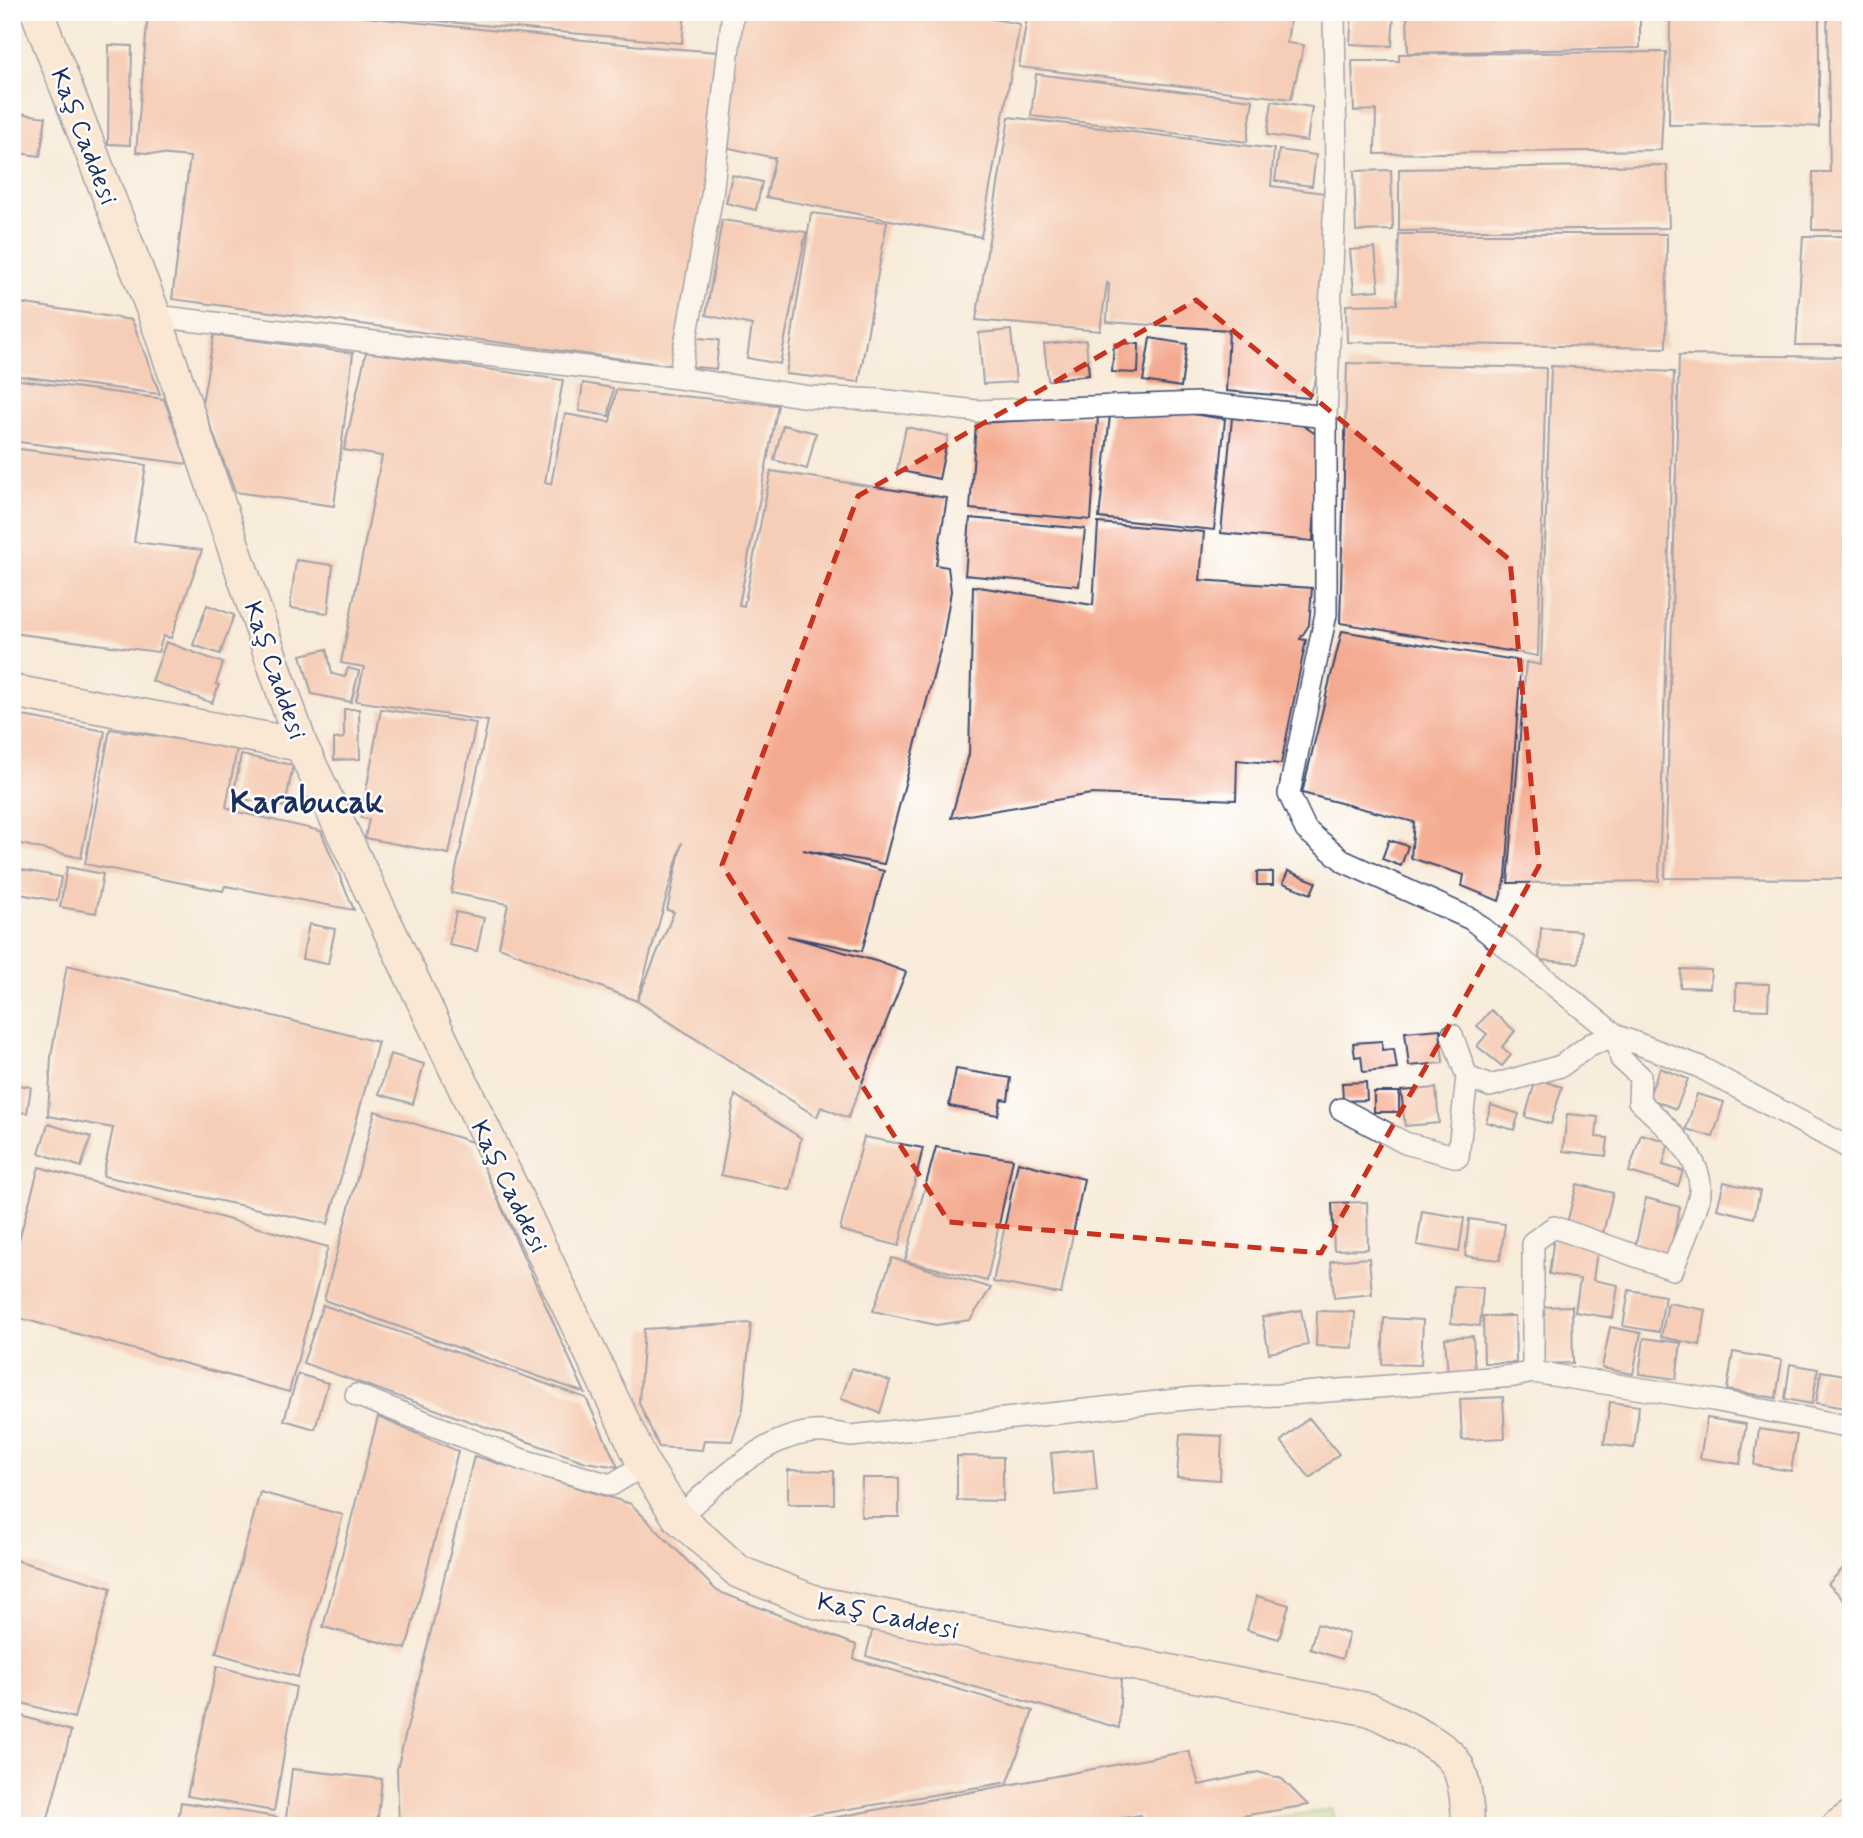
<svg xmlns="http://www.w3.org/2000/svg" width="1863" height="1838" viewBox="0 0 1863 1838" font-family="Mynerve,sans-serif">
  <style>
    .green { fill: #abd581; stroke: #638270; stroke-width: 2 }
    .building { fill: #f4aa8f; fill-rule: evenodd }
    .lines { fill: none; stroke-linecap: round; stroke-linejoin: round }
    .street-casing { stroke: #3c4b70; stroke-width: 24 }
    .secondary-casing { stroke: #3c4b70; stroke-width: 35 }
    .street { stroke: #fff; stroke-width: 21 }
    .secondary { stroke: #fce5d0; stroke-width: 32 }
    .marked { fill: none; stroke: #c8321e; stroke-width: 5; stroke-dasharray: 14 9; stroke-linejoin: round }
    .labels { text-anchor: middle; stroke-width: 5; stroke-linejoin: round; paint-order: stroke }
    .street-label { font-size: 26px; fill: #1b2f5e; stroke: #fff }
    .district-label { font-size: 33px; font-weight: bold; fill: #1b2f5e; stroke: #fff }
  </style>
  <rect width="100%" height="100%" fill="#fff"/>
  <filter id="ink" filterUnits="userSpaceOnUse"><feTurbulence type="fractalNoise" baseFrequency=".0143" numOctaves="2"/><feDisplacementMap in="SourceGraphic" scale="14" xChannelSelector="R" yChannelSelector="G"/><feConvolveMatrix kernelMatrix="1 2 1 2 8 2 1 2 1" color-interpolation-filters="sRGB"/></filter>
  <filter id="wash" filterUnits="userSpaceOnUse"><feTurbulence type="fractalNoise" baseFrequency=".00686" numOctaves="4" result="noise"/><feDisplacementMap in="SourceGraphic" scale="28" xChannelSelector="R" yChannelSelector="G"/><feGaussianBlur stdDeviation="1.57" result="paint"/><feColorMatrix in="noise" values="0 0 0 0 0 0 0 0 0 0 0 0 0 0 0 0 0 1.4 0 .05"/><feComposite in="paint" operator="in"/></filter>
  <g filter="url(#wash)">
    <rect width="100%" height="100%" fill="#f8ebd9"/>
    <path class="green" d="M1332,1809L1334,1826H1223Z"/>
    <g id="blocks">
      <path class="building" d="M148,12H336V14L642,46L718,52L689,310L675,366L172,299L190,157L136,152Z
        M359,12H685L682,43L359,14Z
        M739,12H956L1020,24L981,237L766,197L775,158L720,146Z
        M1028,12H1291L1287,43L1304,45L1291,99L1019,67Z
        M1352,12H1394L1392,46L1350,44Z
        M1407,12H1640V48L1408,53Z
        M1670,12H1819V127L1775,124L1669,125Z
        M1827,12H1851V230H1812L1813,172H1830Z
        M109,45L132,46L130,145L108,144Z
        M1666,52L1661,150L1375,154L1376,110L1354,111L1352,61H1399V54Z
        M1036,74L1253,100L1247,142L1031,116Z
        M1272,101L1312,107L1307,141L1267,135Z
        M12,112L46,117L40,156L12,152Z
        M1009,117L1274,149L1271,186L1325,193L1316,379L1309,398L1226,391L1229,330L1107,322L1109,284L1107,283L1100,331L976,320Z
        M1279,150L1316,155L1312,186L1275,181Z
        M1667,165L1669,228L1399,231V169Z
        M1391,170L1393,230L1356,231L1354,171Z
        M732,175L762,182L756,210L726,203Z
        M12,205L18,206L14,232H12Z
        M811,213L887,222L859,382L786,374Z
        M722,220L806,232L780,364L747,358L752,325L706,315Z
        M1399,234H1667L1666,348L1347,342L1346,305L1397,304Z
        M1803,236H1851V345H1796Z
        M1375,248L1379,290L1354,292L1350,250Z
        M12,302L132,320L160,394L12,375Z
        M1011,330L1016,382L983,384L979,333Z
        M214,335L353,353L334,506L235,492L202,403Z
        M690,337L719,340L716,369L687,366Z
        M1150,338L1187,344L1181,387L1143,381Z
        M1086,340L1089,375L1048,380L1044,344Z
        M1114,343L1139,344L1138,373L1112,372Z
        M366,352L563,380L545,482L551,484L565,414L610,422L616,390L778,405L739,605L744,606L771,471L947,498L936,565L948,567L951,591L943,639L884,864L803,850L884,871L862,951L787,936L879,962L906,972L848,1118L821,1107L817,1117L637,1001L499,947L508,904L451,893L488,721L356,701L364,667L341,663L382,456L344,450ZM682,842L667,910L674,912L637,1001Z
        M1679,355L1851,357V879L1665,878Z
        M1347,363L1546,368L1538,656L1340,623Z
        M1551,366L1674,372L1659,881L1508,883L1526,662L1541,665Z
        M12,379L164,399L188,464L12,441Z
        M583,383L613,388L609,416L579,411Z
        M1185,413L1225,419L1214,530L1099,518L1110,415Z
        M1098,416L1091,520L970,509L976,423Z
        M1232,418L1302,425L1319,436L1313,541L1221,533Z
        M783,425L816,433L807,469L774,460Z
        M906,427L948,436L939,479L897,470Z
        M12,448L146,465L134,542L202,550L171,638L163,636L158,652L12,633Z
        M970,518L1085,529L1079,586L965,575Z
        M1098,523L1204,532L1200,580L1312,588L1309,625L1300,639L1306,640L1281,764L1237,760L1236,800L1091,794L951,818L969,754L973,586L1093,605Z
        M296,560L333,565L328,613L290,608Z
        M207,605L234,615L220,654L193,645Z
        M1342,631L1521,661L1506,877L1499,901L1462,886L1464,875L1411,858L1414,822L1302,793Z
        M166,642L223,663L216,684L219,685L212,703L152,681Z
        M327,649L332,674L345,677L348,668L359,671L351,702L312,694L301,655Z
        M344,709H359L360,759L334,760V739L344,738Z
        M381,709L476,723L449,854L365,838L369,819L361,818Z
        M12,714L105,731L81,858L12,842Z
        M110,729L237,748L226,807L238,812L321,831L354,910L225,886L223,891L85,864Z
        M241,755L293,765L285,807L233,797Z
        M1389,840L1408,846L1401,866L1382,859Z
        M67,867L103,874L96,913L60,907Z
        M12,868L61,877L57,901L20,894L17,911L12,910Z
        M1288,871L1316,882L1311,894L1283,883Z
        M1257,872H1273V885H1257Z
        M456,912L484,918L477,951L449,945Z
        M309,924L335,929L328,964L302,959Z
        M1541,928L1581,931L1579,963L1539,960Z
        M67,965L378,1042L328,1224L103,1176L113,1128L48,1116L51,1056Z
        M1681,969L1711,970L1710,988L1680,987Z
        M1736,983L1769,984L1768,1010L1736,1009Z
        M1491,1010L1515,1031L1502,1047L1511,1055L1502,1066L1477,1046L1487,1034L1477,1026Z
        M1440,1029L1443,1063L1409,1066L1405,1032Z
        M1382,1041V1050L1394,1049L1397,1069L1363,1072L1361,1056L1355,1057L1353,1043Z
        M390,1054L424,1064L413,1104L379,1094Z
        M1660,1068L1688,1079L1676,1109L1648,1098Z
        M956,1069L1011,1078L1008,1100L1001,1099L998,1115L949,1106Z
        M1536,1079L1562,1087L1551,1124L1525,1117Z
        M1366,1082L1367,1100L1343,1101L1342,1083Z
        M12,1084L31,1087L27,1113L12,1111Z
        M1436,1088L1439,1123L1405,1126L1401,1091Z
        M1374,1092H1399V1112H1374Z
        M1697,1094L1724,1102L1713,1137L1686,1129Z
        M735,1095L801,1138L790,1190L721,1175Z
        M1491,1105L1519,1114L1514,1130L1486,1122Z
        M375,1111L472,1142L585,1393L324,1300Z
        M1567,1114L1598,1117L1596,1137L1608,1138L1606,1156L1563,1151Z
        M48,1124L91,1137L81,1167L39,1153Z
        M1641,1134L1669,1142L1663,1165L1683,1171L1678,1186L1629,1172Z
        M864,1137L923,1148L899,1246L840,1230Z
        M936,1147L1013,1159L987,1281L905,1261Z
        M1018,1162L1084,1179L1061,1294L993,1282Z
        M39,1167L328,1247L289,1392L12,1316V1265Z
        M1724,1182L1760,1191L1754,1218L1717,1209Z
        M1577,1184L1613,1193L1602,1237L1566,1227Z
        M1646,1198L1680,1207L1669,1256L1635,1248Z
        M1367,1202L1368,1249L1334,1250L1332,1203Z
        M1422,1211L1464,1218L1459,1252L1417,1245Z
        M1469,1219L1505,1224L1500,1260L1465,1256Z
        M1554,1237L1598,1244L1593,1280L1618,1285L1613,1318L1575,1312L1580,1279L1549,1274Z
        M892,1258L991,1288L970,1320L936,1325L873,1311Z
        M1369,1258L1372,1294L1334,1298L1331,1261Z
        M1454,1286L1483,1288L1480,1326L1451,1323Z
        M1629,1290L1665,1296L1659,1332L1623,1326Z
        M1668,1303L1706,1310L1700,1345L1661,1337Z
        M323,1305L586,1398L618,1467L586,1462L303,1363Z
        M1572,1306L1573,1363L1539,1364L1538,1307Z
        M1301,1310L1308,1345L1269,1353L1262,1317Z
        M1317,1311L1355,1312L1353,1348L1316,1346Z
        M1483,1316H1515L1516,1363H1484Z
        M1384,1318L1423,1320L1421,1365L1382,1364Z
        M751,1323L743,1408L732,1441L704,1440L702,1450L659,1447L639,1403L644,1329Z
        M1610,1327L1641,1333L1633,1374L1602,1368Z
        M1473,1336L1475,1372L1448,1374L1445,1338Z
        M1644,1338L1681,1343L1676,1379L1639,1374Z
        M1733,1352L1782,1360L1776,1398L1727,1390Z
        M1790,1364L1818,1369L1812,1404L1785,1399Z
        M852,1368L890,1381L880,1413L841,1399Z
        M1821,1371L1851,1376V1409L1816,1403Z
        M298,1374L328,1383L315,1429L284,1420Z
        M1503,1397L1505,1438L1462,1440L1460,1399Z
        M1610,1402L1639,1406L1634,1448L1604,1444Z
        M378,1417L458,1451L406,1649L323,1627Z
        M1309,1418L1339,1454L1310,1478L1281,1441Z
        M1707,1418L1746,1424L1740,1464L1700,1458Z
        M1759,1429L1797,1435L1791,1471L1754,1465Z
        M1180,1434L1222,1436L1220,1480L1177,1477Z
        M1093,1449L1097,1491L1055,1495L1051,1453Z
        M474,1456L631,1504L717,1591L856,1645L854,1659L1033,1711L1008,1782L749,1826H399L397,1769Z
        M957,1456L1003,1457V1501L957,1500Z
        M788,1470L834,1471V1504H788Z
        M862,1478H899V1517H861Z
        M260,1492L343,1515L298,1677L216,1653Z
        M12,1559L111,1588L74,1718L12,1700Z
        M1851,1560V1606L1828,1584Z
        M1257,1596L1289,1605L1279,1639L1247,1630Z
        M1317,1624L1349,1634L1342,1659L1310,1649Z
        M873,1628L1121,1678L1119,1728L866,1656Z
        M217,1666L296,1687L274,1811L187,1796Z
        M12,1713L71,1731L46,1826H12Z
        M1189,1751L1199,1785L1258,1772L1282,1779L1308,1805L1182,1826H1143L1140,1815L1082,1826H790Z
        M292,1769L382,1779L377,1826H285Z
        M181,1802L277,1817L275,1826H177Z"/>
    </g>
  </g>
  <g filter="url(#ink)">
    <use href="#blocks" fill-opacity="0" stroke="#3c4b70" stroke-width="2"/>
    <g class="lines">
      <g class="street-casing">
        <path id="street" d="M1334,12L1336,167L1326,417V614L1289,794L1306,830L1345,862L1471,919L1617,1036L1698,1066L1851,1149
          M155,316L679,378L810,397L879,400L977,411L1199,403L1326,417
          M679,378L712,195L733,12
          M1452,1035L1467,1077L1490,1086L1561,1066L1591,1044L1617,1036L1621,1059L1640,1076L1639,1101C1663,1123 1708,1161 1699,1198C1693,1222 1681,1246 1673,1269L1554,1227L1533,1242V1372
          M1341,1109L1405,1143L1458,1157L1467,1077
          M356,1395L523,1460L611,1485L644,1465
          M678,1517C717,1485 761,1436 814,1432C826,1431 839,1434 851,1436L1194,1398L1278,1395L1514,1376L1533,1372L1713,1400L1851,1427"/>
      </g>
      <g class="secondary-casing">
        <path id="secondary" d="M37,12L155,316L301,745L644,1465L678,1517L739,1572L818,1603L1371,1710C1392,1721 1443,1743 1455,1762C1465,1776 1468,1809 1468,1826
          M12,691L301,745
          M1838,1826L1851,1817"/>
      </g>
      <use href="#street" class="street"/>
      <use href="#secondary" class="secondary"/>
    </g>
  </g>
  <path d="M0 0H1863V1838H0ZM1196,300L1510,560L1539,866L1321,1253L949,1222L722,865L858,496Z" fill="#f8ebd9" fill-opacity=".55" fill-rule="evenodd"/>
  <path class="marked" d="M1196,300L1510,560L1539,866L1321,1253L949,1222L722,865L858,496Z"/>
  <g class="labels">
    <g class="street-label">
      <text transform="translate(85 136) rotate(69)" y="9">Kaş Caddesi</text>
      <text transform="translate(276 670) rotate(71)" y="9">Kaş Caddesi</text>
      <text transform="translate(510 1186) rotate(64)" y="9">Kaş Caddesi</text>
      <text transform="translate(888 1615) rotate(12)" y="9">Kaş Caddesi</text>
    </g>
    <g class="district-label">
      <text x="307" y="812">Karabucak</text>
    </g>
  </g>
  <rect width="1863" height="1838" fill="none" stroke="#fff" stroke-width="42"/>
</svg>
